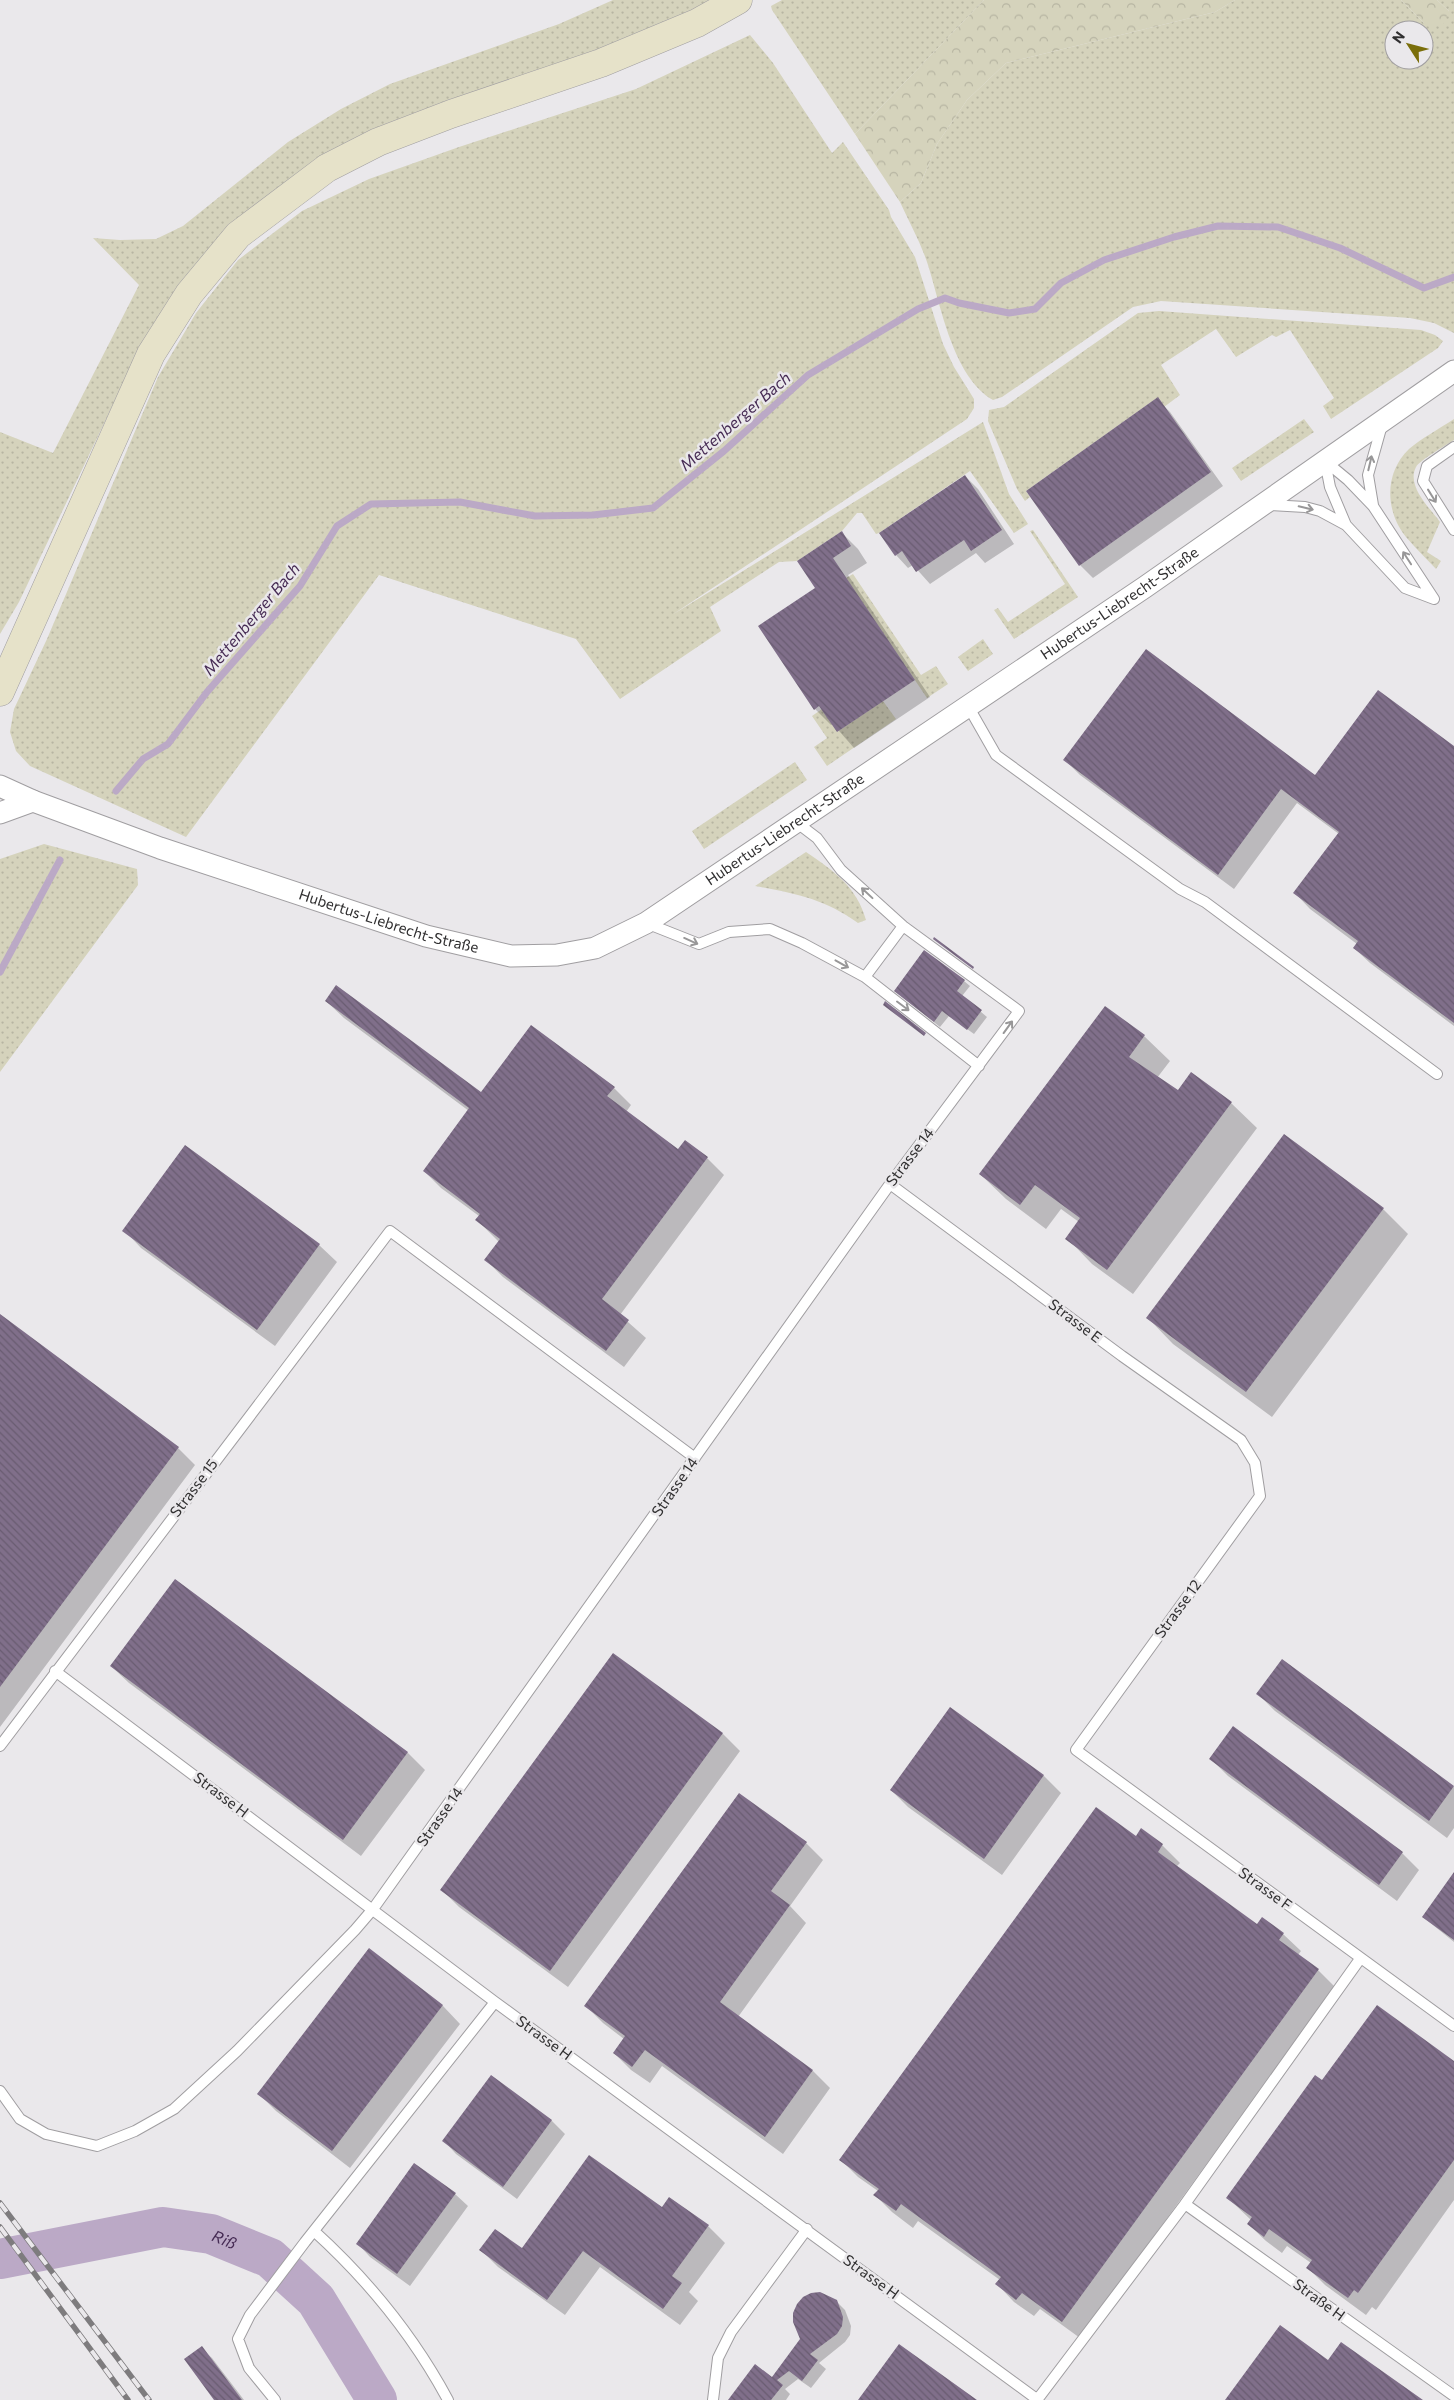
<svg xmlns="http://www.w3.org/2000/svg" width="1454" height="2400" viewBox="0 0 1454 2400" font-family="Commissioner,sans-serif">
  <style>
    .grass { fill: url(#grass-dots); fill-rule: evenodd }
    .forest { fill: url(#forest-crowns) }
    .shadow { fill: #0003 }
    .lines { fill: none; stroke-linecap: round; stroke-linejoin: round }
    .stream { stroke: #bba9c6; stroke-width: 7 }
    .river { stroke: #bba9c6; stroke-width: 40 }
    .building { fill: url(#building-back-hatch) }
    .lane-casing { stroke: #a09ea1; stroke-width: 12 }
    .street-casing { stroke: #a09ea1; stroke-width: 23 }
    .secondary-casing { stroke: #a09ea1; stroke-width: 29 }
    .lane { stroke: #fff; stroke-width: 10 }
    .street { stroke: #fff; stroke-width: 21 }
    .secondary { stroke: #e6e2c9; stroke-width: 28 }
    .rail-casing { stroke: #7e7c7e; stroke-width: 5.5 }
    .rail { stroke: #eae8eb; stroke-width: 4; stroke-dasharray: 11; stroke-linecap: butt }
    .oneway { stroke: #989798 }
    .labels { text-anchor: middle; stroke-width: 5; stroke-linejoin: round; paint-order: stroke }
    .street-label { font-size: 15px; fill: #302f30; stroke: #eae8eb }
    .water-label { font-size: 16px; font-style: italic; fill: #462b54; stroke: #eae8eb }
  </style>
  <defs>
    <pattern id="grass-dots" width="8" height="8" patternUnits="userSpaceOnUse" patternTransform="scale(1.25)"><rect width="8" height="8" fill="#d5d3bc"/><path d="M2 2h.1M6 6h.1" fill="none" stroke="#b7b5a2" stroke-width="1.8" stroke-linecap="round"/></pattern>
    <pattern id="forest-crowns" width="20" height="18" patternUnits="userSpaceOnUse" patternTransform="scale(1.25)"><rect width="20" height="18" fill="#d5d3bc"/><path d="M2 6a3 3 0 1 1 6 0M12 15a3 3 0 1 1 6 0" fill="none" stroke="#b7b5a2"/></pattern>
    <pattern id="building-back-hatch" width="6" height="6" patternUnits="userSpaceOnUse" patternTransform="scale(1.25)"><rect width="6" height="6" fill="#806f8a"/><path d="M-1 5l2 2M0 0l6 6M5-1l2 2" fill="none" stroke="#695c71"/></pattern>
  </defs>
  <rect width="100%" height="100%" fill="#eae8eb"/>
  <path class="grass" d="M613,0H722L286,183L130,369L19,602L0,634V432L53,453L139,285L93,238L120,240L156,239L183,226L288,142L341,109L390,84L559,24Z
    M782,0H984L855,134L772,10L771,6Z
    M1235,0H1401L1424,23L1449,11L1437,0H1454V333L1434,323L1410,318L1161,301L1133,307L1002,397L993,400C953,377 941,306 928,265C921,243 909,222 900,202L921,183L937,144L967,100L1006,63L1215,12ZM1394,30H1424V60H1394Z
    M750,35L773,63L832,153L843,142L889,210L891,217L915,257L943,344L954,367L974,399V408L967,419L672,615L983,422L1009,494L1028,524L1014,533L970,471L879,533L876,534L862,513H857L842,531L797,561L779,562L710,607L721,631L620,699L576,639L379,575L186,837L30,766L16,751L10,732L14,709L47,639L158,377L196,313L238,260L302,211L369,179L459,147L636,89Z
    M1159,311L1421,330L1435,335L1443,341L1438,348L1331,419L1323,406L1334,398L1290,330L1276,337L1272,335L1236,357L1216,329L1161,365L1180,395L1164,407L1157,398L1026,491L1030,497L1025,501L1017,489L988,421L989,410L1004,407L1138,313Z
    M1304,419L1314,432L1241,481L1232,468Z
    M1454,419V440C1445,446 1420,460 1416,467C1406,486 1430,508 1440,522L1427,552L1441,561L1436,569C1426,558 1415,548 1406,537C1385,511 1384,473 1409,449C1422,438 1439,429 1454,419Z
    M1033,530L1078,597L1014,639L994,610L998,608L1008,622L1065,584L1030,531Z
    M853,574L921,675L936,666L948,684L927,698L846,578Z
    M983,639L993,654L968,671L958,657Z
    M883,701L896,719L827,766L814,747L827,738L812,716L822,709L837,732Z
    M795,762L807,780L704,849L692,831Z
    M44,844L137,869L138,885L0,1072V859Z
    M806,852C834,871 857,887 866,920L858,923C825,899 794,893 755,886Z"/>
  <path class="forest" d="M984,0H1235L1215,12L1006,63L967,100L937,144L921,183L900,202L855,134Z
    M1401,0H1437L1449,11L1442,27L1424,23Z"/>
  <path class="shadow" d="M1157,399L1170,412L1223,486L1093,578L1080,565Z
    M965,476L978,489L1014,544L985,563L976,553L930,584L913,565L908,568L896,555Z
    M842,533L858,549L867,563L848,575L930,697L854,748L833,724L831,725L815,709L817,589Z
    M1454,748V1026L1370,963L1354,948L1357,944L1310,909L1295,893L1339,834L1297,803L1234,889L1080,775L1065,760L1315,776Z
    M964,981L970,986L962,996L987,1017L974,1034L949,1016L940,1027L901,996Z
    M326,1001L481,1094L614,1088L631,1105L626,1112L679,1151L707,1158L724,1175L620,1315L646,1338L624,1367L503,1277L486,1260L499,1242L477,1220L479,1216L441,1188L424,1171L469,1111L344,1018Z
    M1144,1036L1170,1061L1157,1078L1178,1092L1191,1074L1231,1103L1257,1128L1133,1294L1092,1264L1067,1238L1079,1222L1061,1209L1046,1229L1006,1199L980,1174Z
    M185,1146L319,1245L337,1262L275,1346L141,1248L124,1230Z
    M1383,1209L1408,1234L1272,1417L1173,1344L1148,1318Z
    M0,1315L178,1448L195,1465L0,1727Z
    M175,1580L408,1753L425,1770L361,1856L129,1683L111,1666Z
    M613,1654L723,1734L740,1751L568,1987L459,1907L442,1890Z
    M1283,1661L1454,1787V1828L1447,1838L1275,1711L1258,1694Z
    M950,1709L1044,1776L1061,1793L1002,1875L908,1807L891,1790Z
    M1211,1759L1402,1853L1419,1870L1397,1901L1228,1776Z
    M1142,1830L1162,1845L1180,1863L1177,1866L1257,1926L1283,1934L1301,1951L1298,1955L1318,1970L1335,1987L1080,2338L1040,2309L1034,2316L1014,2302L997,2284L1000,2280L918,2221L913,2228L892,2212L875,2195L878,2191L858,2177L840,2159Z
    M806,1843L823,1860L790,1906L806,1923L738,2017L813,2071L830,2088L783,2154L662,2066L650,2083L631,2070L614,2053L624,2039L603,2023L586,2006Z
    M1454,1875V1942L1423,1917Z
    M369,1950L443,2006L460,2024L350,2168L276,2111L259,2094Z
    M1454,2062V2200L1376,2310L1372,2307L1366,2315L1325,2285L1308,2268L1311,2263L1287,2246L1282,2253L1266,2241L1248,2224L1251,2220L1228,2198L1323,2082Z
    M491,2077L552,2121L565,2134L517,2199L456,2154L444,2141Z
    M455,2194L468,2206L410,2286L370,2257L358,2244Z
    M670,2198L708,2226L725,2243L689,2292L698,2301L680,2325L600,2267L565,2315L498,2267L481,2250H522L662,2209Z
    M836,2301L845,2310L851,2326L850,2335L845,2342L819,2363L826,2369L811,2388L798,2379L785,2389L790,2394L786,2400H740L773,2379Z
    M201,2348L212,2358L244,2400H216Z"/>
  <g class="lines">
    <path class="stream" d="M116,791L143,759L168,744L207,692L300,586L337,526L371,504L460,502L535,516L593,515L653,508L724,451L808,375L918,309L945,298L959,303L1009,313L1035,309L1061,283L1104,260L1174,237L1218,226L1278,227L1340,248L1424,288L1454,277
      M0,972L60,860"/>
    <path class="river" id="s1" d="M0,2259L163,2227L211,2234L270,2258L316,2300L377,2400"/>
  </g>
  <path class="building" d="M1158,397L1211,472L1079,566L1026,491Z
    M965,475L1002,530L971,551L964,540L916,572L902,551L895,556L879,533Z
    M842,531L851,546L833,558L915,680L837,732L819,706L814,710L758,626L815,588L797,561Z
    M1146,649L1315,775L1378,690L1454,746V1023L1353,948L1358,941L1293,893L1339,832L1281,789L1218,875L1063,760Z
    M934,937L974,967L973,969L933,939Z
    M924,950L965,980L957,991L982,1010L967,1030L942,1011L934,1022L894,991Z
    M336,985L481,1092L531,1025L615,1087L607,1096L678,1149L685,1140L708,1157L602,1299L629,1320L606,1351L484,1260L500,1239L475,1220L480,1214L423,1171L469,1108L325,1001Z
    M885,1001L926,1033L924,1036L883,1005Z
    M1105,1006L1145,1035L1129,1057L1178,1090L1191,1072L1232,1102L1107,1270L1065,1239L1080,1218L1035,1185L1020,1205L979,1174Z
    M1284,1134L1384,1208L1246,1392L1146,1318Z
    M185,1145L320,1244L257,1330L122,1231Z
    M0,1314L179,1447L0,1687Z
    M175,1579L408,1752L343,1840L110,1666Z
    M613,1653L723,1733L550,1971L440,1890Z
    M1282,1659L1454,1786L1429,1821L1256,1694Z
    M950,1707L1044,1775L984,1859L890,1790Z
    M1233,1726L1403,1852L1379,1885L1209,1759Z
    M739,1793L807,1842L771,1891L790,1905L720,2002L813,2070L765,2137L645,2050L632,2067L613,2053L625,2036L584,2006Z
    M1096,1807L1136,1836L1141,1828L1163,1844L1158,1852L1257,1924L1262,1917L1284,1933L1279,1940L1319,1969L1062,2322L1022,2293L1016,2300L995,2284L1001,2277L901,2204L896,2211L873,2195L879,2189L839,2160Z
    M1454,1872V1940L1422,1917Z
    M369,1948L443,2005L332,2151L257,2094Z
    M1377,2005L1454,2061V2160L1358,2293L1354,2290L1348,2298L1306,2268L1312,2260L1269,2229L1264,2237L1247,2224L1252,2217L1226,2198L1315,2075L1322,2080Z
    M491,2075L552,2120L503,2187L442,2141Z
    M589,2155L662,2207L669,2197L709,2225L672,2276L682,2283L663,2309L583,2251L547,2300L479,2250L495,2229L522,2248Z
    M414,2163L456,2193L397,2274L356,2244Z
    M820,2292L837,2300L843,2317L842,2326L837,2334L810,2354L818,2360L802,2381L789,2371L777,2380L783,2385L771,2400H728L755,2364L772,2377L800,2339L793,2322V2313L797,2304L803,2297L811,2293Z
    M1280,2325L1328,2360L1341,2342L1423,2400H1225Z
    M899,2344L977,2400H858Z
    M202,2346L242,2400H214L184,2359Z"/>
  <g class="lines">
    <g class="lane-casing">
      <path id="lane" d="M1454,447L1427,466L1423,481L1454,530
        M1325,461L1348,480L1373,506L1434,599
        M1325,461L1330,487L1346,525
        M1268,505L1305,507L1320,511L1346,525L1405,588L1434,599
        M1373,505L1368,475L1382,425
        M968,706L996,755L1180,889L1205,902L1437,1074
        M646,923L699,944L729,932L770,929L802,943L865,977L979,1066
        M865,977L903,926
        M890,1184L1122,1356L1241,1440L1255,1463L1260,1496L1076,1750L1454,2026
        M55,1671L495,2002L1038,2400
        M0,1746L390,1231L695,1458
        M0,2091L20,2119L46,2134L97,2146L135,2131L174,2109L237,2051L355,1930L373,1909L890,1184L1019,1011L903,926L841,870L817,838L796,822
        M1185,2204L1454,2396
        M314,2231C368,2280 413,2335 448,2400
        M275,2400L249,2368L238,2339L250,2315L305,2242L495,2002
        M713,2400L718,2358L731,2332L807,2229
        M1037,2400L1185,2204L1360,1959"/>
    </g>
    <g class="street-casing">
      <g id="street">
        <path id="s2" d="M0,786L33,801L160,848L426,936L511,956L557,955L595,948L646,923L1145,587L1454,371"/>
        <path d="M0,813L33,801"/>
      </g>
    </g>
    <g class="secondary-casing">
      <path id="secondary" d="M0,692L151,354L189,294L238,235L327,168L378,142L451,114L601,63L697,23L738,0"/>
    </g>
    <use href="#lane" class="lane"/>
    <use href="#street" class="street"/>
    <use href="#secondary" class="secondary"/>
    <g class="rail-casing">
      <path id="rail" d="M0,2203L149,2400
        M0,2227L128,2400"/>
    </g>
    <use href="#rail" class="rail"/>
  </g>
  <defs><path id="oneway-shaft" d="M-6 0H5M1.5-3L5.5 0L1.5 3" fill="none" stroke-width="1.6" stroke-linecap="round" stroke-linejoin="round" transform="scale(1.25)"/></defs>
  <g class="oneway">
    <use href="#oneway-shaft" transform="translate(1370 463) rotate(-77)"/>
    <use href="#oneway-shaft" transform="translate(1432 496) rotate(58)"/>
    <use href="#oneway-shaft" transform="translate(1306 508) rotate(13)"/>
    <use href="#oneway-shaft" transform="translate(1407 558) rotate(-123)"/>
    <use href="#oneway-shaft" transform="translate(867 893) rotate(-137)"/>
    <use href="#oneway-shaft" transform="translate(691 941) rotate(24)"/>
    <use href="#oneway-shaft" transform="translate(842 964) rotate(29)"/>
    <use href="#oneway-shaft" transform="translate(903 1006) rotate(37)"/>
    <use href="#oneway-shaft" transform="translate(1008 1027) rotate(-54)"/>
  </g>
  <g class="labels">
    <g class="street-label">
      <text dy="5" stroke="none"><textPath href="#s2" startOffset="1252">Hubertus-Liebrecht-Straße</textPath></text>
      <text dy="5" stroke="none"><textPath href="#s2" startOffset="848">Hubertus-Liebrecht-Straße</textPath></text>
      <text dy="5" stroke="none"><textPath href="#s2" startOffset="412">Hubertus-Liebrecht-Straße</textPath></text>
      <text transform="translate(910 1157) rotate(-53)" y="5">Strasse 14</text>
      <text transform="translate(1075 1321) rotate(37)" y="5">Strasse E</text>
      <text transform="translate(675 1487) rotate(-55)" y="5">Strasse 14</text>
      <text transform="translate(194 1488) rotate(-53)" y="5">Strasse 15</text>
      <text transform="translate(1178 1609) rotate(-54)" y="5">Strasse 12</text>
      <text transform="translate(221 1795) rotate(37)" y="5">Strasse H</text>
      <text transform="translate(440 1817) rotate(-55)" y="5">Strasse 14</text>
      <text transform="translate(1265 1889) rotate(36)" y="5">Strasse F</text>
      <text transform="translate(544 2038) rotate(36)" y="5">Strasse H</text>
      <text transform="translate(871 2277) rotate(36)" y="5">Strasse H</text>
      <text transform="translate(1319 2300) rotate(36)" y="5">Straße H</text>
    </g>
    <g class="water-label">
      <text transform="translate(735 421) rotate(-41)" y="6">Mettenberger Bach</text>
      <text transform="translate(251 619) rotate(-50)" y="6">Mettenberger Bach</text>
      <text dy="6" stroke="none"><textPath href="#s1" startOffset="229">Riß</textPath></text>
    </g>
  </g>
  <g transform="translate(1409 45) rotate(306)"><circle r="24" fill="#eae8eb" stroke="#a09ea0"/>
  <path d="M0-4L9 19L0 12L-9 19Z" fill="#7a6e0a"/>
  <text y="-8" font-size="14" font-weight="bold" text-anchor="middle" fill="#302f30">N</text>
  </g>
</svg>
